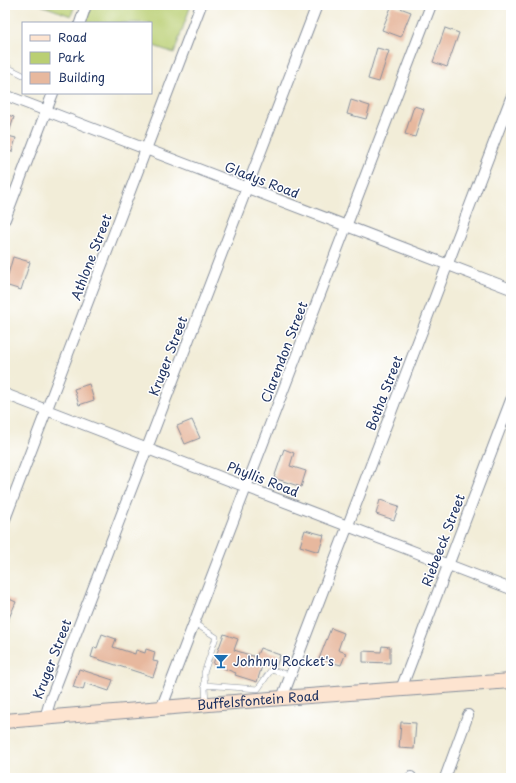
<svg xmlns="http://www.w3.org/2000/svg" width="516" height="783" viewBox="0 0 516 783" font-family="'Playpen Sans',sans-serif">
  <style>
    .green { fill: #bacf73; stroke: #6a7f68 }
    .building { fill: #e7b89e }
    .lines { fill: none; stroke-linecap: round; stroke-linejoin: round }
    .lane-casing { stroke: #868e9b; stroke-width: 6 }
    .street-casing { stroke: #868e9b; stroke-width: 12 }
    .secondary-casing { stroke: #868e9b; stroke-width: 16 }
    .lane { stroke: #fff; stroke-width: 5 }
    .street { stroke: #fff; stroke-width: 10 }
    .secondary { stroke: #fde4d0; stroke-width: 14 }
    .labels { text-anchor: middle; stroke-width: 3; stroke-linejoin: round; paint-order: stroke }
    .street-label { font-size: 13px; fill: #1b2f5e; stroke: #fff }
    .poi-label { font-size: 13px; fill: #1b2f5e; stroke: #fff; text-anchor: start }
  </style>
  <rect width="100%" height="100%" fill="#fff"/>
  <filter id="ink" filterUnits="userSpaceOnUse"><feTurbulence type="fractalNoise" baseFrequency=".025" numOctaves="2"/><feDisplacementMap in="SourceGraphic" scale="8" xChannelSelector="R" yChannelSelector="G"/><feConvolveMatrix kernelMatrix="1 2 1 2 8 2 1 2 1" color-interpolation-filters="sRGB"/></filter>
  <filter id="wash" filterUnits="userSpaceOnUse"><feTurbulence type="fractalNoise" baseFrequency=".012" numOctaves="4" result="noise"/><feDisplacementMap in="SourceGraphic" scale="16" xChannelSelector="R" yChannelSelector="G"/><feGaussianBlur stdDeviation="0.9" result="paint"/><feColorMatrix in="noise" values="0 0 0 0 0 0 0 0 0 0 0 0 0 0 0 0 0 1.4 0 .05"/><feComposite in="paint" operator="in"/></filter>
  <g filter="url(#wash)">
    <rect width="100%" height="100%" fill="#f2edd8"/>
    <path class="green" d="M41,5H75L71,16Z
      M92,5H191L174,53L151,45V23H85Z"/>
    <g id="blocks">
      <path class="building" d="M392,5L411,12L401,37L382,30Z
        M445,28L459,33L447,67L433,62Z
        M377,48L389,51L379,82L368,79Z
        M351,100L370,106L366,119L347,114Z
        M414,106L424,109L415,137L405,134Z
        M5,114L14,117L8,136L16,138L12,152L5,150Z
        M13,257L30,262L21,290L5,285Z
        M89,384L94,400L79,405L74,389Z
        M192,420L200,438L185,444L177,426Z
        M284,449L294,453L290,466L306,471L301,487L274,478Z
        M380,500L399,506L394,520L376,514Z
        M305,530L324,535L319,552L300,546Z
        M5,597L16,602L5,627Z
        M331,628L344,633L338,650L346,653L341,665L319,659Z
        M102,634L116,639L113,647L135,654L136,650L145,653L146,649L155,652L153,661L158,662L153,677L91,657L94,647L97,648Z
        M224,634L238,639L234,650L256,657L260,648L280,655L276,667L263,663L257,682L235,675L236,673L213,664Z
        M382,646L390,647V663L363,662V651L381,652Z
        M79,669L113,680L109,691L85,683L83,690L73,687Z
        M401,722L416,723L414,749L399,748Z"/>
    </g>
  </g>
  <g filter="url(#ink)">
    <use href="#blocks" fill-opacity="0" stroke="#868e9b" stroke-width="1"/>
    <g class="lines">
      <g class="lane-casing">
        <path id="lane" d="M5,66L23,75
          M194,623L216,637L204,673L206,703
          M204,685L258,689L271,670L290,675"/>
      </g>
      <g class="street-casing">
        <path id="street" d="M80,23L86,5
          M5,95L511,289
          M5,219L53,93
          M5,394L511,589
          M5,519L201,5
          M401,689L511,400
          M282,698L511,98
          M161,709L431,5
          M45,718L50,701L317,5
          M410,778L411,777
          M445,778L468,715"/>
      </g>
      <g class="secondary-casing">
        <g id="secondary">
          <path id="s1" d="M5,721L282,698L511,681"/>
        </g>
      </g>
      <use href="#lane" class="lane"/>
      <use href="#street" class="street"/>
      <use href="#secondary" class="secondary"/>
    </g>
  </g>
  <defs>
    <g id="bar-bare" transform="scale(1.2)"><path d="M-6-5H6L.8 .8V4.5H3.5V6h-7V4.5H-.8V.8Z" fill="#1f6fb2" stroke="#fff" stroke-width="2.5" paint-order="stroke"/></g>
  </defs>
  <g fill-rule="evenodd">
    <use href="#bar-bare" x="221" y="661"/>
  </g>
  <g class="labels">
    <g class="street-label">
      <text transform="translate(262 180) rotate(21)" y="5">Gladys Road</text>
      <text transform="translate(91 257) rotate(-69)" y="5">Athlone Street</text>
      <text transform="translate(284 352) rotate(-69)" y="5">Clarendon Street</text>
      <text transform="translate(168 356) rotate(-69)" y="5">Kruger Street</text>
      <text transform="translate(384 393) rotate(-69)" y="5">Botha Street</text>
      <text transform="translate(263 479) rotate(21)" y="5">Phyllis Road</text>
      <text transform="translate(443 540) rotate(-69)" y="5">Riebeeck Street</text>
      <text transform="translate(52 659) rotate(-69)" y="5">Kruger Street</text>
      <text dy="5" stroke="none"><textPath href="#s1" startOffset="254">Buffelsfontein Road</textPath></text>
    </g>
    <g class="poi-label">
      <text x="233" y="666">Johhny Rocket's</text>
    </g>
  </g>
  <rect width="516" height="783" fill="none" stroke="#fff" stroke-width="20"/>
  <rect x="22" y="22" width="130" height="72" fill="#ffffff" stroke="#a4acbf"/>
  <rect x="30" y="35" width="20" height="6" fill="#fde4d0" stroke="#a4acbf"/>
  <text x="58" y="42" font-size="12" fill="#1b2f5e">Road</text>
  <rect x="30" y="52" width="20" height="12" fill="#bacf73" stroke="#a4acbf"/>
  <text x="58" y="62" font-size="12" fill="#1b2f5e">Park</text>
  <rect x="30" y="72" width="20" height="12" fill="#e7b89e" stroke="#a4acbf"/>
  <text x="58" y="82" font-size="12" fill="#1b2f5e">Building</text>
</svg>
